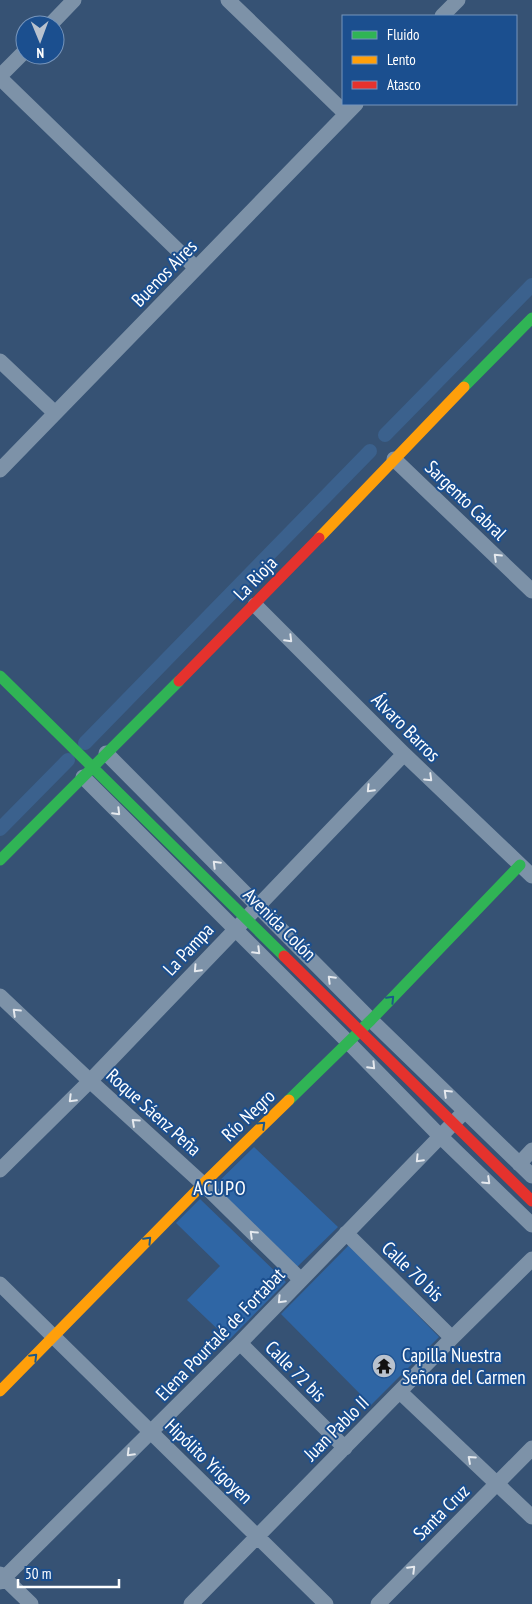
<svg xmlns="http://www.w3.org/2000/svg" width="532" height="1604" viewBox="0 0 532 1604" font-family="'PT Sans Narrow',sans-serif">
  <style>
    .green { fill: #2f66a5 }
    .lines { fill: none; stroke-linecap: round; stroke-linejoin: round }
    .canal { stroke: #3b618d; stroke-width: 14 }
    .street { stroke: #7d92a8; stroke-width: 15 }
    .fast { stroke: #30b455; stroke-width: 11 }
    .slow { stroke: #ff9f0a; stroke-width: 11 }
    .jam { stroke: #e5322d; stroke-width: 11 }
    .oneway { stroke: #e5e9ee }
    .oneway2 { stroke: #1d5989 }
    .labels { text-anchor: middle; stroke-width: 4; stroke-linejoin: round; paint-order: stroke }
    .street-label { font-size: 19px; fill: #fff; stroke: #1b4f8f }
    .poi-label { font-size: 19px; fill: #fff; stroke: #1b4f8f; text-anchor: start }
    .neighbourhood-label { font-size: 20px; letter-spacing: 1px; fill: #fff; stroke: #1b4f8f }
  </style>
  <rect width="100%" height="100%" fill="#365274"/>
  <path class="green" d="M254,1147L338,1227L297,1267L214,1186Z
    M200,1199L286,1282L229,1340L187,1300L220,1266L176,1223Z
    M349,1245L439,1337L371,1405L281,1314Z"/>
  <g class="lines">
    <path class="canal" d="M385,435L532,285
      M85,743L370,451
      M0,829L68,760"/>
    <path class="street" d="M228,0L346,114
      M442,16L458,0
      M50,25L74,0
      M0,76L25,51
      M0,78L196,268
      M0,361L55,413
      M394,459L532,591
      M0,470L356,104
      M255,605L404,754L532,876
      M106,753L371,1020L532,1176
      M83,777L348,1042L440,1136L532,1225
      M0,996L90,1081L203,1184L301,1280
      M519,1164L532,1150
      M0,1170L90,1081L404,754
      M346,1233L452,1338
      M0,1284L326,1604
      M240,1343L345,1448
      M400,1392L532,1517
      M0,1574L31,1604
      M0,1582L240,1343L465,1111
      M191,1604L452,1338L532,1259
      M378,1604L532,1448"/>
    <path class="fast" d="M464,387L532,318
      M0,676L284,956
      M0,860L179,681
      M289,1100L371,1020L520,865"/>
    <path class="slow" d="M319,538L464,387
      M0,1391L203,1184L289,1100"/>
    <path class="jam" d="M179,681L319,538
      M284,956L532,1201"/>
  </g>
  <defs><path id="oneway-chevron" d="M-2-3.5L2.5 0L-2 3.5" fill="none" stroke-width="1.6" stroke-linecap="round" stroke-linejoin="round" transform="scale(1.25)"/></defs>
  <g class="oneway">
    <use href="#oneway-chevron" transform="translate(497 557) rotate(-136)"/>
    <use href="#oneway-chevron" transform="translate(289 639) rotate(45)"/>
    <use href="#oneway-chevron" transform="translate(429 778) rotate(44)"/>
    <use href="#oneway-chevron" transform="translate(370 789) rotate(134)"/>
    <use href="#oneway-chevron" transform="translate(117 812) rotate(45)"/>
    <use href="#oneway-chevron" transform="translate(216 864) rotate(-135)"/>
    <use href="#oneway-chevron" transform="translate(257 951) rotate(45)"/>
    <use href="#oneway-chevron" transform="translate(197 969) rotate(133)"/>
    <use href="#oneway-chevron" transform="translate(331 979) rotate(-135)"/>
    <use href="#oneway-chevron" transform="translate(16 1012) rotate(-136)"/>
    <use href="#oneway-chevron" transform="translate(372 1066) rotate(46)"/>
    <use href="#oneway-chevron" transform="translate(447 1093) rotate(-136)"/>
    <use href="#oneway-chevron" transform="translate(72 1099) rotate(135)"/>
    <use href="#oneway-chevron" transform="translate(135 1122) rotate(-138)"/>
    <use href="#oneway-chevron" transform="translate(419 1159) rotate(134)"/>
    <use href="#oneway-chevron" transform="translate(487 1181) rotate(44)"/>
    <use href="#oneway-chevron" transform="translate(253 1234) rotate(-136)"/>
    <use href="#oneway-chevron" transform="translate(281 1300) rotate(134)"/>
    <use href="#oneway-chevron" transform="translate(130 1453) rotate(135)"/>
    <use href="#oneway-chevron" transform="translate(471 1459) rotate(-138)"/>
    <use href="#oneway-chevron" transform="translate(412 1569) rotate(-45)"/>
  </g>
  <g class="oneway2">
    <use href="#oneway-chevron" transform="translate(391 999) rotate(-46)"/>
    <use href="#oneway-chevron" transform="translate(262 1125) rotate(-44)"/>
    <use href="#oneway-chevron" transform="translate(148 1240) rotate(-46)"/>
    <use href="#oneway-chevron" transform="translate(34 1357) rotate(-45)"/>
  </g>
  <defs>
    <g id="temple-disc" transform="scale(1.25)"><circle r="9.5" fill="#b9c2ce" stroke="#1b4f8f"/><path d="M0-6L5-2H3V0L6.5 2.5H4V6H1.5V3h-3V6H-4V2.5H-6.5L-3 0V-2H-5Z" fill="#111"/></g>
  </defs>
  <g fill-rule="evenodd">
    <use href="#temple-disc" x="384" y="1366"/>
  </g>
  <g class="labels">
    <g class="street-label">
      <text transform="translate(164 273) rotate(-46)" y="7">Buenos Aires</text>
      <text transform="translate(466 500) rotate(44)" y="7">Sargento Cabral</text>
      <text transform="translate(255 578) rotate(-46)" y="7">La Rioja</text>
      <text transform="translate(406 727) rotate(45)" y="7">Álvaro Barros</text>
      <text transform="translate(280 924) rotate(45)" y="7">Avenida Colón</text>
      <text transform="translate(188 949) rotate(-47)" y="7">La Pampa</text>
      <text transform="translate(154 1112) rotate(42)" y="7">Roque Sáenz Peña</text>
      <text transform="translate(248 1115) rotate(-44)" y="7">Río Negro</text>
      <text transform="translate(413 1271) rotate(44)" y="7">Calle 70 bis</text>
      <text transform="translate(220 1334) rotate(-46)" y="7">Elena Pourtalé de Fortabat</text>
      <text transform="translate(296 1371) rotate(45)" y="7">Calle 72 bis</text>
      <text transform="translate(336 1428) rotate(-45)" y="7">Juan Pablo II</text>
      <text transform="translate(209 1461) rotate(44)" y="7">Hipólito Yrigoyen</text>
      <text transform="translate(441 1512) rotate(-45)" y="7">Santa Cruz</text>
    </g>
    <g class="poi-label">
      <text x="402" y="1362">Capilla Nuestra<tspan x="402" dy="22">Señora del Carmen</tspan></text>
    </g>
    <g class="neighbourhood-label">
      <text x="220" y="1195">ACUPO</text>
    </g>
  </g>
  <rect x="342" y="15" width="175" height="90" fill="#1b4f8f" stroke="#7695bc"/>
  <rect x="352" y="31" width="25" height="8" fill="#30b455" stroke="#7695bc"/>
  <text x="387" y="40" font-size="15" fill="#ffffff">Fluido</text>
  <rect x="352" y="56" width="25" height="8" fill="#ff9f0a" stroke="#7695bc"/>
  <text x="387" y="65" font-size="15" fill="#ffffff">Lento</text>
  <rect x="352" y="81" width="25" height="8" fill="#e5322d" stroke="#7695bc"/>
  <text x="387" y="90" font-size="15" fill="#ffffff">Atasco</text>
  <g transform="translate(40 40) rotate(179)"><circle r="24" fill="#1b4f8f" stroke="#7695bc"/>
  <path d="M0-4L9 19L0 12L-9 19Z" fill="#b9c2ce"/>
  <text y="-8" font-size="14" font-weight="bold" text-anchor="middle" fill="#ffffff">N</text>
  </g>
  <path d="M18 1579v8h101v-8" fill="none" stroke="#ffffff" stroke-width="2.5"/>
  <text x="25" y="1579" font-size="15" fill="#ffffff" stroke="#1b4f8f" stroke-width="4" paint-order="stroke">50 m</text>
</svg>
